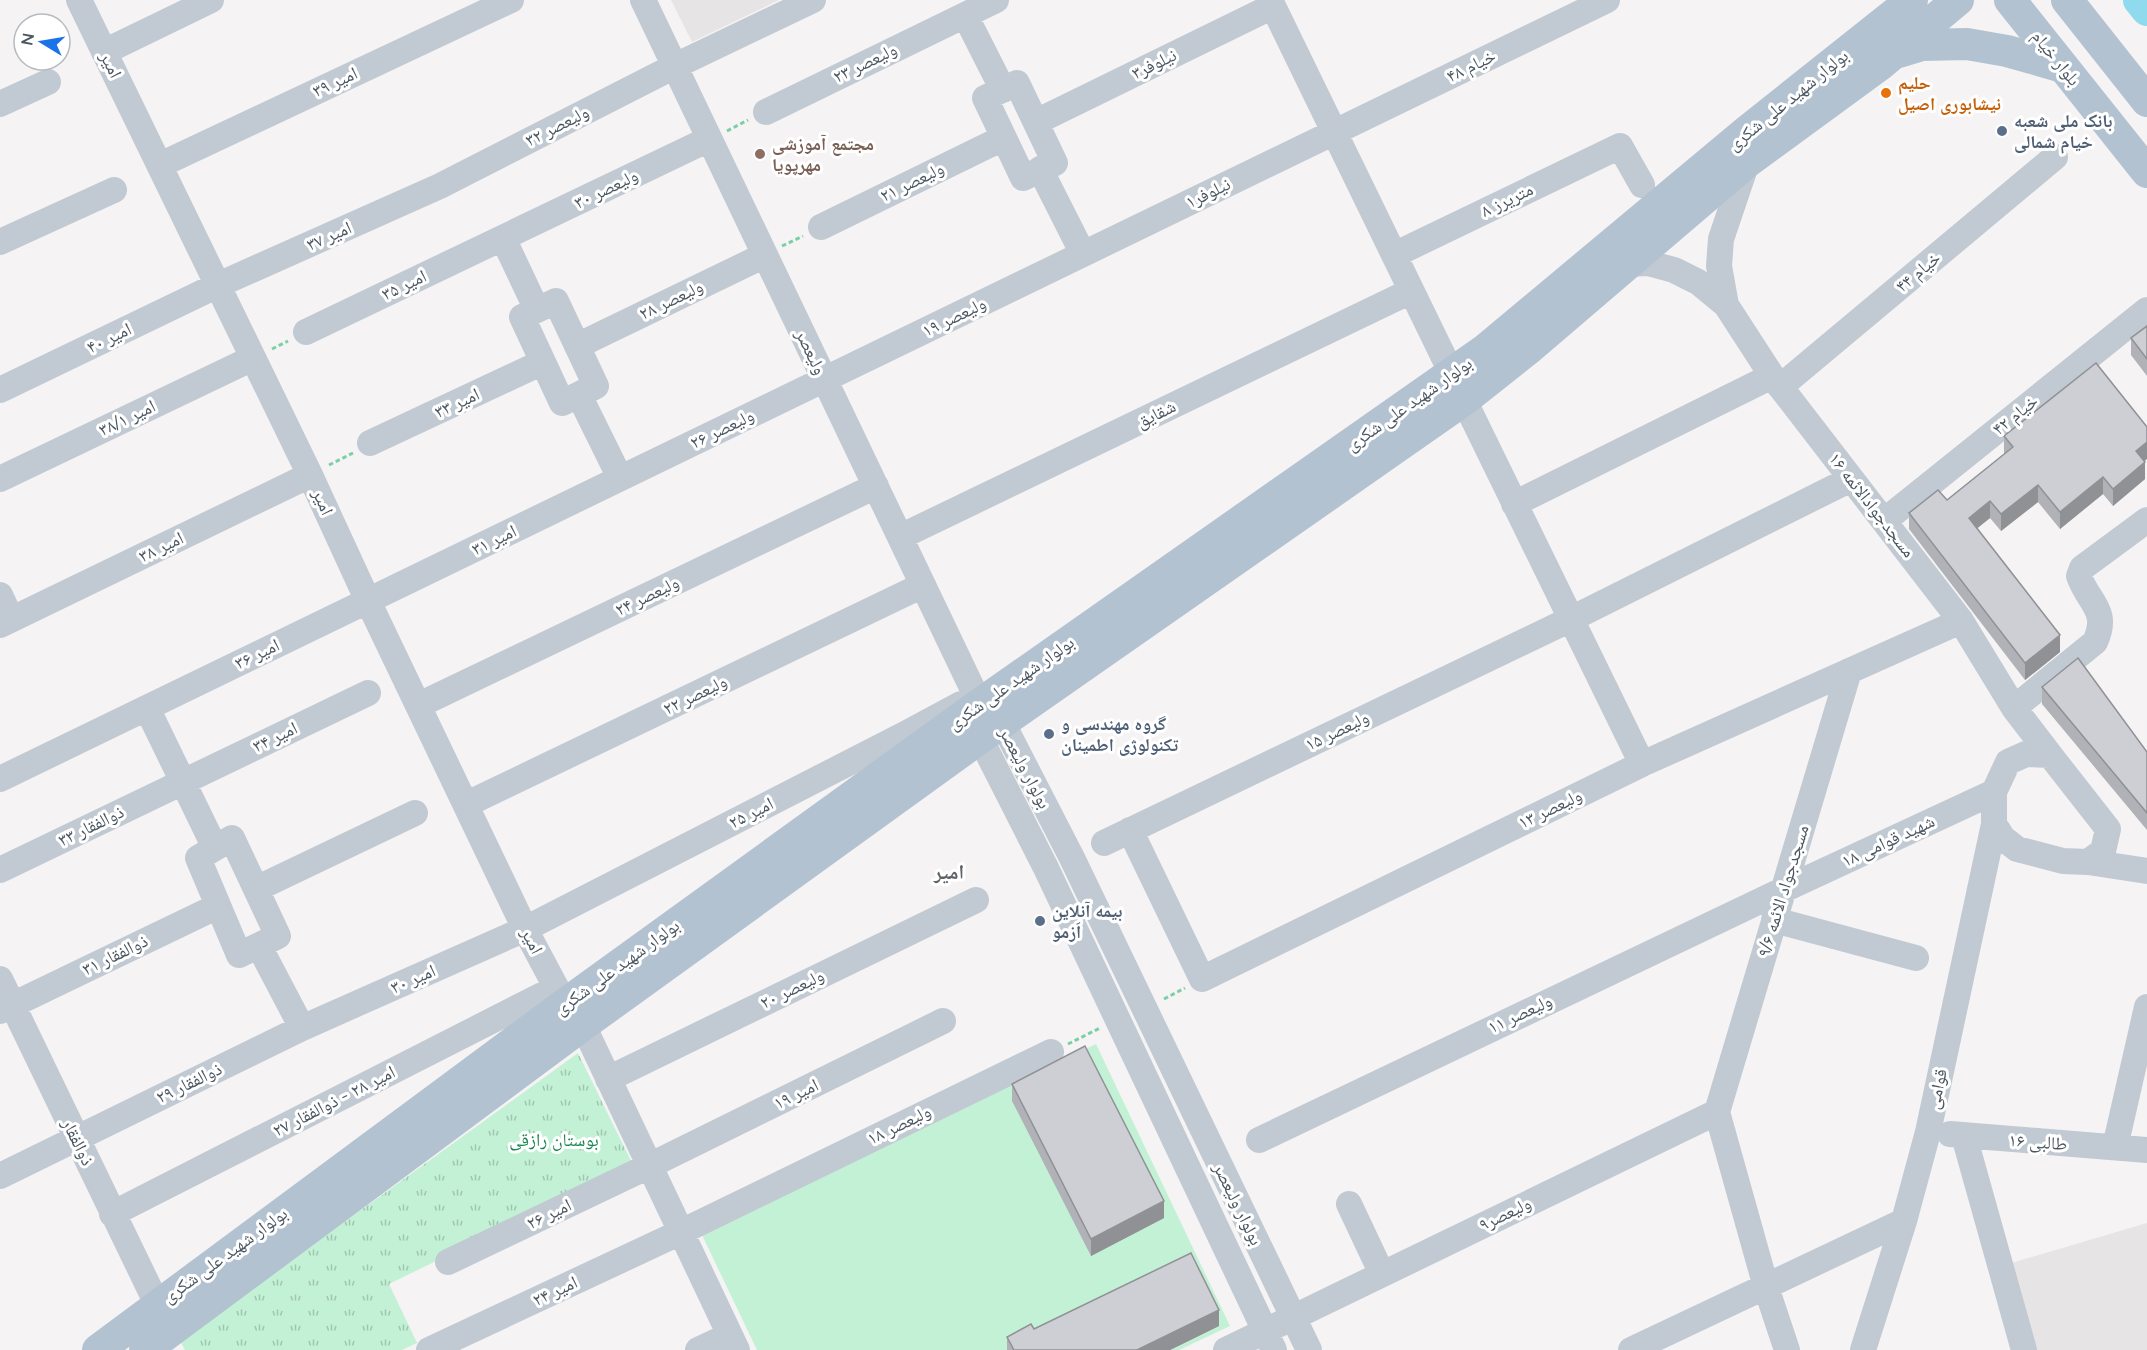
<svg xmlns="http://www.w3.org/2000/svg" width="2147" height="1350" viewBox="0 0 2147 1350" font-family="Mulish,'Noto Naskh Arabic',sans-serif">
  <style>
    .education { fill: #e6e4e5 }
    .park { fill: url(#park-tufts) }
    .pitch { fill: #c3f1d5 }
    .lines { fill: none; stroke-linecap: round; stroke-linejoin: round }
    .river { stroke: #90daee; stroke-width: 32 }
    .path { stroke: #7ad0a6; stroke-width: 3; stroke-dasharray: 4.5 3; stroke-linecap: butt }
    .minor { stroke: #c1cad2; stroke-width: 26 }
    .major { stroke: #b3c2d1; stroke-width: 32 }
    .wall { fill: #b0b2b7 }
    .shaded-wall { fill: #909195 }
    .building { fill: #cdcfd5; stroke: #909195; stroke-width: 1.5 }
    .food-dot { fill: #e8710a; stroke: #fff; stroke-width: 2 }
    .service-dot { fill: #5c6f8a; stroke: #fff; stroke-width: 2 }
    .education-dot { fill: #8d6e63; stroke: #fff; stroke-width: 2 }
    .labels { text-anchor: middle; stroke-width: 6; stroke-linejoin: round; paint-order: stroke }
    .street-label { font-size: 18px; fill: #4a5661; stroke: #fff }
    .food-label { font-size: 18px; font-weight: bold; fill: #c56008; stroke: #fff; text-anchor: start }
    .service-label { font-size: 18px; font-weight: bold; fill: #4e5e75; stroke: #fff; text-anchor: start }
    .education-label { font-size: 18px; font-weight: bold; fill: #785e54; stroke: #fff; text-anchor: start }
    .park-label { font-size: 18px; fill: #17864f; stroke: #fff }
    .neighbourhood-label { font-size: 20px; font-weight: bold; fill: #5f6368; stroke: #fff }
  </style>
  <defs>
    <pattern id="park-tufts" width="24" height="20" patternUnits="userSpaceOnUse" patternTransform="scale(1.5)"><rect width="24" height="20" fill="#c3f1d5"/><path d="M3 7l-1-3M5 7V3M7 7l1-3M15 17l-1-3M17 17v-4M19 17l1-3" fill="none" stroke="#a0c6b0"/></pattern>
  </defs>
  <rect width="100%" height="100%" fill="#f5f3f3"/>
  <path class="education" d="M671,0H779L692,42Z
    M2147,1223V1350H2031L2008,1264Z"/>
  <path class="park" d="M578,1053L633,1165L389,1284L417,1343L402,1350H185L180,1341Z"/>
  <path class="pitch" d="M1096,1044L1230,1326L1179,1350H757L702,1235Z"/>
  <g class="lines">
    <path class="river" d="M2139,0L2147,10"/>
    <path class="path" d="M727,131L748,120
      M782,246L803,236
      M272,349L288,341
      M329,465L353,453
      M1164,999L1185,988
      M1068,1044L1100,1028"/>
    <path class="minor" d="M79,0L310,475L368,601L525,929L565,1004
      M643,0L976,696L980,704L1002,722L1072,858L1309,1350
      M1270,0L1452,374
      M965,15L1003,90
      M104,52L211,0
      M1017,83L1055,163L1023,178L985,98Z
      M0,104L48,82
      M766,112L996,0
      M1036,122L1273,6
      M160,165L511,0
      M1040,169L1083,254
      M821,227L1003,138
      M503,238L537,310
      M0,242L114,190
      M1394,255L1620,146L1642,185
      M1626,264L1648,263L1674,270L1698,282L1726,305L1772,376L1961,621L2014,708L2050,755
      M556,301L596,386L562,403L522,317Z
      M1726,305L1719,266L1721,239L1747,162
      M306,332L709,139
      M577,346L765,255
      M1780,387L2055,157
      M0,390L218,285L440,186L675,66L813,0
      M579,395L620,478
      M1464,400L1642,764
      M370,443L543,362
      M0,479L253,358
      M1514,504L1772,376
      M1884,521L2147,310
      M900,537L1411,291
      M0,595L11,619
      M0,625L310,475
      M419,705L876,486
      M147,708L215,848
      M2014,708L2095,642C2110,610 2088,603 2079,576L2082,568L2147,520
      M980,719V738L1046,868L1274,1350
      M2026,754L2050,755L2108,829L2103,851L2088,862L2063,861L2017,849L2003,838L1994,824V792L2008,762Z
      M0,779L1607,0
      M467,804L923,585
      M1130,830L1202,979L1642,764L1961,621
      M232,838L278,936L239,955L198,858Z
      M1104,843L1571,619L1851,479
      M2088,862L2147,871
      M0,870L368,693
      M256,889L415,813
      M1774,920L1916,958
      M259,946L302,1028
      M0,979L157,1304
      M0,1011L218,906
      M583,1025L737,1350
      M608,1079L976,900
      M1717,1112L1849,671
      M1717,1112L1766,1287L1787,1350
      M1950,1134L2147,1150
      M1964,1136L2024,1350
      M1259,1140L1783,890L1994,792
      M2115,1147L2147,1007
      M0,1176L302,1028L525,929L905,734L961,704
      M1349,1204L1382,1274
      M112,1214L556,988
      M448,1262L649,1166L943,1021
      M429,1350L681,1232L1051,1052
      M698,1350L730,1335
      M1226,1350L1717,1112
      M1631,1350L1904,1221
      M1863,1350L1904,1221L1928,1132L1994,824"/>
    <path class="major" d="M2010,0L2147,172
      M2067,0L2147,101
      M1899,52L1922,45L1967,44L2007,51L2063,67
      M98,1350L565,1004L980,704L1486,349L1746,132L1912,0
      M145,1350L583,1025L980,738L1464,400L1527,350L1747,162L1881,64L1958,0"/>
  </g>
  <path class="wall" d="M2147,326V376L2131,355V338Z
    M2004,436L2144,461L2145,479L2113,506L2103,494L2060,529L2038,502L2001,531L1990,518L1977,528L2060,652L2025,680L1909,529V513L1947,500L2004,454Z
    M2042,687L2147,752V830L2042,704Z
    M1012,1084L1164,1218L1091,1256L1012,1101Z
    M1219,1326L1170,1350H1007V1337L1034,1329Z"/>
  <path class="shaded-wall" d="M2147,442V459L2136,468V451Z
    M2145,462V479L2113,506V489Z
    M2103,477V494L2060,529V512Z
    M2038,485V502L2001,531V514Z
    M1990,501V518L1969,535V518Z
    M2060,635V652L2025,680V663Z
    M1164,1201V1218L1091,1256V1239Z
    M1219,1310V1326L1170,1350H1137Z"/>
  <path class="building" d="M2147,326V359L2131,338Z
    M2096,363L2147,427V442L2136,451L2145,462L2113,489L2103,477L2060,512L2038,485L2001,514L1990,501L1969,518L2060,635L2025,663L1909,513L1938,490L1947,500L2013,447L2004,436Z
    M2078,658L2147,752V813L2042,687Z
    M1085,1046L1164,1201L1091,1239L1012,1084Z
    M1191,1253L1219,1310L1137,1350H1014L1007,1337L1031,1324L1034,1329Z"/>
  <circle class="food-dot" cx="1886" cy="93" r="6"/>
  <g class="service-dot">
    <circle cx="2002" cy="131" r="6"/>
    <circle cx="1049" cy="734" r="6"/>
    <circle cx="1040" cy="921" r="6"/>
  </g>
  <circle class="education-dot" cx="760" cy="154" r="6"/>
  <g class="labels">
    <g class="street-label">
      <text transform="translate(2056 58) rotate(51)" y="6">بلوار خیام</text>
      <text transform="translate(865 63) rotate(-26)" y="6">ولیعصر ۲۳</text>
      <text transform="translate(1154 64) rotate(-26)" y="6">نیلوفر۳</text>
      <text transform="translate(111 65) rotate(64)" y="6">امیر</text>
      <text transform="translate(1471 66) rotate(-26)" y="6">خیام ۴۸</text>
      <text transform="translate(335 82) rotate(-25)" y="6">امیر ۳۹</text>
      <text transform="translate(1788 100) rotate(-39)" y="6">بولوار شهید علی شکری</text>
      <text transform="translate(557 126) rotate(-27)" y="6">ولیعصر ۳۲</text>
      <text transform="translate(912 182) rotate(-26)" y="6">ولیعصر ۲۱</text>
      <text transform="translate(606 189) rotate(-26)" y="6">ولیعصر ۳۰</text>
      <text transform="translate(1208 193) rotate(-26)" y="6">نیلوفر۱</text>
      <text transform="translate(1507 200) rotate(-26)" y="6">۸ متریرز</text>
      <text transform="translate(329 236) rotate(-24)" y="6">امیر ۳۷</text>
      <text transform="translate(1918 272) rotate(-40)" y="6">خیام ۴۴</text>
      <text transform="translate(404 285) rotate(-26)" y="6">امیر ۳۵</text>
      <text transform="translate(671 300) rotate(-26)" y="6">ولیعصر ۲۸</text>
      <text transform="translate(954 317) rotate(-26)" y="6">ولیعصر ۱۹</text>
      <text transform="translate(109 338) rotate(-26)" y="6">امیر ۴۰</text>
      <text transform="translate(811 352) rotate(64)" y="6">ولیعصر</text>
      <text transform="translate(457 403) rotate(-25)" y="6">امیر ۳۳</text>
      <text transform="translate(1409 404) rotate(-35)" y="6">بولوار شهید علی شکری</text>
      <text transform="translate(1156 414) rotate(-26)" y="6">شقایق</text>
      <text transform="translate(2015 415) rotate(-39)" y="6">خیام ۴۲</text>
      <text transform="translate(127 418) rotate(-26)" y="6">امیر ۳۸/۱</text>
      <text transform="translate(722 429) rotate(-26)" y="6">ولیعصر ۲۶</text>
      <text transform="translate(323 502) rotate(66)" y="6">امیر</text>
      <text transform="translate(1872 505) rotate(52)" y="6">مسجدجوادالائمه ۱۶</text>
      <text transform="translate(494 540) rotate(-26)" y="6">امیر ۳۱</text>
      <text transform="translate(161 547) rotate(-26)" y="6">امیر ۳۸</text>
      <text transform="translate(647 596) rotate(-26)" y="6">ولیعصر ۲۴</text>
      <text transform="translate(257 654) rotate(-26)" y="6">امیر ۳۶</text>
      <text transform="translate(1011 683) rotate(-35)" y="6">بولوار شهید علی شکری</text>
      <text transform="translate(695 695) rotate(-26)" y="6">ولیعصر ۲۲</text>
      <text transform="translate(1337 731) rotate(-26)" y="6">ولیعصر ۱۵</text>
      <text transform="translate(275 737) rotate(-26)" y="6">امیر ۳۴</text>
      <text transform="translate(1025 768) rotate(62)" y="6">بولوار ولیعصر</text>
      <text transform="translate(1550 809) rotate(-26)" y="6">ولیعصر ۱۳</text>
      <text transform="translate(751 813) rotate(-27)" y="6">امیر ۲۵</text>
      <text transform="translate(91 826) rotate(-26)" y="6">ذوالفقار ۳۳</text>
      <text transform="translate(1888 841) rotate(-25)" y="6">شهید قوامی ۱۸</text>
      <text transform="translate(1783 891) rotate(-73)" y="6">مسجدجواد الائمه ۹/۶</text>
      <text transform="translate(532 941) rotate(63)" y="6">امیر</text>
      <text transform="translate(115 955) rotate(-26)" y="6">ذوالفقار ۳۱</text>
      <text transform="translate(617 967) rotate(-36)" y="6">بولوار شهید علی شکری</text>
      <text transform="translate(413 979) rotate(-24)" y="6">امیر ۳۰</text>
      <text transform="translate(792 989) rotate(-26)" y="6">ولیعصر ۲۰</text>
      <text transform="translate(1520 1014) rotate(-25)" y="6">ولیعصر ۱۱</text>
      <text transform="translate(189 1083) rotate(-26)" y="6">ذوالفقار ۲۹</text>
      <text transform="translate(1937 1089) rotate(-78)" y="6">قوامی</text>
      <text transform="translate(796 1094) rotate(-26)" y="6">امیر ۱۹</text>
      <text transform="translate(334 1101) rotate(-27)" y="6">امیر ۲۸ - ذوالفقار ۲۷</text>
      <text transform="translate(899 1125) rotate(-26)" y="6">ولیعصر ۱۸</text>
      <text transform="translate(78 1142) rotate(64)" y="6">ذوالفقار</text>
      <text transform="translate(2038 1142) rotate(4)" y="6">طالبی ۱۶</text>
      <text transform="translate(1238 1204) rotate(64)" y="6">بولوار ولیعصر</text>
      <text transform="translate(549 1214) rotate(-26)" y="6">امیر ۲۶</text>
      <text transform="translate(1505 1214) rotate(-26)" y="6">ولیعصر۹</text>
      <text transform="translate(225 1255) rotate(-36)" y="6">بولوار شهید علی شکری</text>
      <text transform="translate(555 1291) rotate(-25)" y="6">امیر ۲۴</text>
    </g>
    <g class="food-label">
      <text x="1898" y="89">حلیم<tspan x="1898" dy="21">نیشابوری اصیل</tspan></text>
    </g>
    <g class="service-label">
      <text x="2014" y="127">بانک ملی شعبه<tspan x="2014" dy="21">خیام شمالی</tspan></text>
      <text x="1061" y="730">گروه مهندسی و<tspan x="1061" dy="21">تکنولوژی اطمینان</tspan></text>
      <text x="1052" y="917">بیمه آنلاین<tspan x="1052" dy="21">اَزمو</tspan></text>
    </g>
    <g class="education-label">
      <text x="772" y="150">مجتمع آموزشی<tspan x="772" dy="21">مهرپویا</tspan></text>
    </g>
    <g class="park-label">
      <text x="554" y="1146">بوستان رازقی</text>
    </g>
    <g class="neighbourhood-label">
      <text x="949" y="879">امیر</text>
    </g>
  </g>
  <g transform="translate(42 42) rotate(281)"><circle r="28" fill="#ffffff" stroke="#b7bbc0" stroke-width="1.5"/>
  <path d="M0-4.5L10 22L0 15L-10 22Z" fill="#1a73e8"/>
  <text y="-9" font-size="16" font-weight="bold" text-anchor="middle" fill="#4a5661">N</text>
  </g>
</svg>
